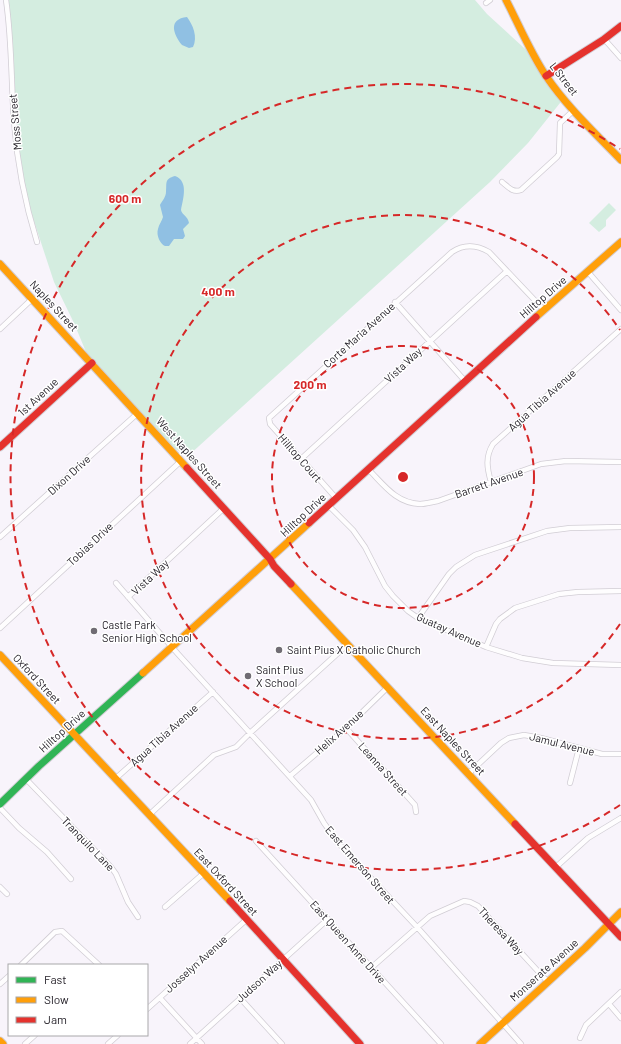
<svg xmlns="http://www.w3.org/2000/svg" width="621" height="1044" viewBox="0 0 621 1044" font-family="Barlow,sans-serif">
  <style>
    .green { fill: #d4ede0 }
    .water { fill: #90c0e3 }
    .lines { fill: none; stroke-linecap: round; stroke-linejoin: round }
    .street-casing { stroke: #d1cdd4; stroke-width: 6 }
    .fast-casing { stroke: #d1cdd4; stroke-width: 9 }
    .slow-casing { stroke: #d1cdd4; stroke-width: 9 }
    .jam-casing { stroke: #d1cdd4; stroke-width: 9 }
    .street { stroke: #fefdfe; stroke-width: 4.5 }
    .fast { stroke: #30b455; stroke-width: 7 }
    .slow { stroke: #ff9f0a; stroke-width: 7 }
    .jam { stroke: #e5322d; stroke-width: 7 }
    .ring { fill: none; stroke: #d62828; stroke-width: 2; stroke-dasharray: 7 5 }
    .poi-dot { fill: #706c73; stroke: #fff; stroke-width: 1.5 }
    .labels { text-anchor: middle; stroke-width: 3; stroke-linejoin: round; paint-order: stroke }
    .street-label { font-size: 11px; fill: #26222a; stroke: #fff }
    .poi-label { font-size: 11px; fill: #26222a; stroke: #fff; text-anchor: start }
    .centre { fill: #d62828; stroke: #fff; stroke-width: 2 }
    .ring-label { font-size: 12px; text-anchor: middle; font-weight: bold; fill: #d62828; stroke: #fff; stroke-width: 3; stroke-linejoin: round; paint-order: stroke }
  </style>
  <rect width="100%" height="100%" fill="#f8f4fb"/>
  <path class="green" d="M8,0H475L487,14L535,58L564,98L528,143L490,182L188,456L161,441L91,364L74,323L54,282L29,206L19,158Z
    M609,203L616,210L606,220V226L599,232L589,223Z"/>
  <path class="water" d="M187,17C193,25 198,37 193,47L189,48L182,45C173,34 168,19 187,17Z
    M175,176C189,181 183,199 181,210C182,215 188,216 189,223L183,229L185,236L183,239H174L169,246H165C160,244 156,235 158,229C159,224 162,221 163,217L160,205C162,201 166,197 166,192C167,183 164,179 175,176Z"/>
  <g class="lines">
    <g class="street-casing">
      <path id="street" d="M6,0C12,41 11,81 14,122C17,163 25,203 37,242
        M486,3L490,0
        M605,40L621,58
        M502,182C508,187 513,193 521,190L557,157L559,154L560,123L574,110
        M588,272L621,310
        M395,302L465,381
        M0,329L32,299
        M301,459L507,271
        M369,470C384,485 396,503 420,504C425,504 432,502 438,501L541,464L566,461L621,462
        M491,482C487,468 485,457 493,444L621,329
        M336,498L270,424L269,418L452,252C464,244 477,245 489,252L544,310
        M329,506L353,530L365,547L385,586L393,596L408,611L418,618L486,647L522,658L553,663L621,665
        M0,537L138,413
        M116,583L178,654L311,800L324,823L340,845L417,927L521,1044
        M128,597L224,508
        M418,618L449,574L456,567L475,555L547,531L570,528L621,527
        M0,628L181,461
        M486,647L496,624L500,619L515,608L559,594L578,592L621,591
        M346,728L415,805L416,812
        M469,773L501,743L509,738L524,735L541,738L602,754H621
        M290,776L346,728L388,687
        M26,779L111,867L116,874L128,902L138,917
        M115,779L213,692
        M570,783L579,748
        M0,808L19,828L47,852L71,879
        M149,815L214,755L236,747L250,733L348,644
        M256,841L441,1044
        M556,867L588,838L621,818
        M0,887L7,894
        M165,907L204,873
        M21,965L55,932L62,931L99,965
        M371,968L430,916L464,901L470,902L478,906L548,982
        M0,984L9,976
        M160,998L202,1044
        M240,998L282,1044
        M609,1004L621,1018
        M147,1009L246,920
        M580,1038L586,1025L621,992
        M25,1044L35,1035
        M108,1044L118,1035
        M190,1044L328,919"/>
    </g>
    <g class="fast-casing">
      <path id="fast" d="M0,804L39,766L143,673"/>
    </g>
    <g class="slow-casing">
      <path id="slow" d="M506,0C519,25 530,52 546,76C567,107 595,133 621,160
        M0,264L187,468
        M536,317L621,242
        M291,584L515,824
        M0,655L230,901
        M143,673L309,523
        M0,1041L3,1044
        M480,1044L585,948L621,912"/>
    </g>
    <g class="jam-casing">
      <path id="jam" d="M546,76L603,40L621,26
        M0,447L92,363
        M187,468L270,559L274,566L291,584
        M309,523L536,317
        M515,824L621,937
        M230,901L360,1044"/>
    </g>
    <use href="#street" class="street"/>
    <use href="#fast" class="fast"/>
    <use href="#slow" class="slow"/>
    <use href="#jam" class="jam"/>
  </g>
  <g class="ring">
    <circle cx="403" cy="477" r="131"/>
    <path d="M620 624A262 262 0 1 1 620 330"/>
    <path d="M620 805A393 393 0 1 1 620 149"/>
  </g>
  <g class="poi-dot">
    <circle cx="94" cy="631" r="4"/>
    <circle cx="279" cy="650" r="4"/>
    <circle cx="248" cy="676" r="4"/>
  </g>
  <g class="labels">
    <g class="street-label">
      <text transform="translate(564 79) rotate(52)" y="4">L Street</text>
      <text transform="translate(15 122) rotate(-95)" y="4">Moss Street</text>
      <text transform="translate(543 297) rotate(-41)" y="4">Hilltop Drive</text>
      <text transform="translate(54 306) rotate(47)" y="4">Naples Street</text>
      <text transform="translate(359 335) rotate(-42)" y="4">Corte Maria Avenue</text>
      <text transform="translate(403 365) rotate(-43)" y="4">Vista Way</text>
      <text transform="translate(38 397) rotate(-43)" y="4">1st Avenue</text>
      <text transform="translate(542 400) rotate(-42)" y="4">Agua Tibia Avenue</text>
      <text transform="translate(189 453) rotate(48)" y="4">West Naples Street</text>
      <text transform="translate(300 458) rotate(49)" y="4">Hilltop Court</text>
      <text transform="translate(69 475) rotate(-42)" y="4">Dixon Drive</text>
      <text transform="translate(489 483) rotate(-19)" y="4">Barrett Avenue</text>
      <text transform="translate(303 515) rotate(-43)" y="4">Hilltop Drive</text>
      <text transform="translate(90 544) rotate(-43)" y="4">Tobias Drive</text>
      <text transform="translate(150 577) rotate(-43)" y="4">Vista Way</text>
      <text transform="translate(449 630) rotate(24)" y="4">Guatay Avenue</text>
      <text transform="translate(37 679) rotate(47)" y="4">Oxford Street</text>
      <text transform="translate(62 731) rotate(-42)" y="4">Hilltop Drive</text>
      <text transform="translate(339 732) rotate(-42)" y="4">Helix Avenue</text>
      <text transform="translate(164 735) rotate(-42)" y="4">Agua Tibia Avenue</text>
      <text transform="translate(453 741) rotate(47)" y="4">East Naples Street</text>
      <text transform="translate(562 744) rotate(14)" y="4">Jamul Avenue</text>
      <text transform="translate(383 769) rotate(48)" y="4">Leanna Street</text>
      <text transform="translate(88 844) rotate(46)" y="4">Tranquilo Lane</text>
      <text transform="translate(360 865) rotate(49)" y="4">East Emerson Street</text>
      <text transform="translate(226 882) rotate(47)" y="4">East Oxford Street</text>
      <text transform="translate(501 931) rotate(47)" y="4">Theresa Way</text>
      <text transform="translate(348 942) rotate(48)" y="4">East Queen Anne Drive</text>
      <text transform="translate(196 964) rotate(-42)" y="4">Josselyn Avenue</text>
      <text transform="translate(544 970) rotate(-42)" y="4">Monserate Avenue</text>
      <text transform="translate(259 981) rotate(-42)" y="4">Judson Way</text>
    </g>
    <g class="poi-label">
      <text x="102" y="629">Castle Park<tspan x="102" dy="13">Senior High School</tspan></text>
      <text x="287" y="654">Saint Pius X Catholic Church</text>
      <text x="256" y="674">Saint Pius<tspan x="256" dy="13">X School</tspan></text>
    </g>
  </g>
  <circle cx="403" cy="477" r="6" class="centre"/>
  <g class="ring-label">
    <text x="125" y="203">600 m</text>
    <text x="218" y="296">400 m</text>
    <text x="310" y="389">200 m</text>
  </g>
  <rect x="8" y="964" width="140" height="72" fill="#ffffff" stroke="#a8a7aa"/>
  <rect x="16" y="977" width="20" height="6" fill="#30b455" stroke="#a8a7aa"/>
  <text x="44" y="984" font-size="12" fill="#26222a">Fast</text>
  <rect x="16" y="997" width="20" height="6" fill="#ff9f0a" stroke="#a8a7aa"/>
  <text x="44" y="1004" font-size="12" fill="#26222a">Slow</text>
  <rect x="16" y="1017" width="20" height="6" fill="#e5322d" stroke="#a8a7aa"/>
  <text x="44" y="1024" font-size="12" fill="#26222a">Jam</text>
</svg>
